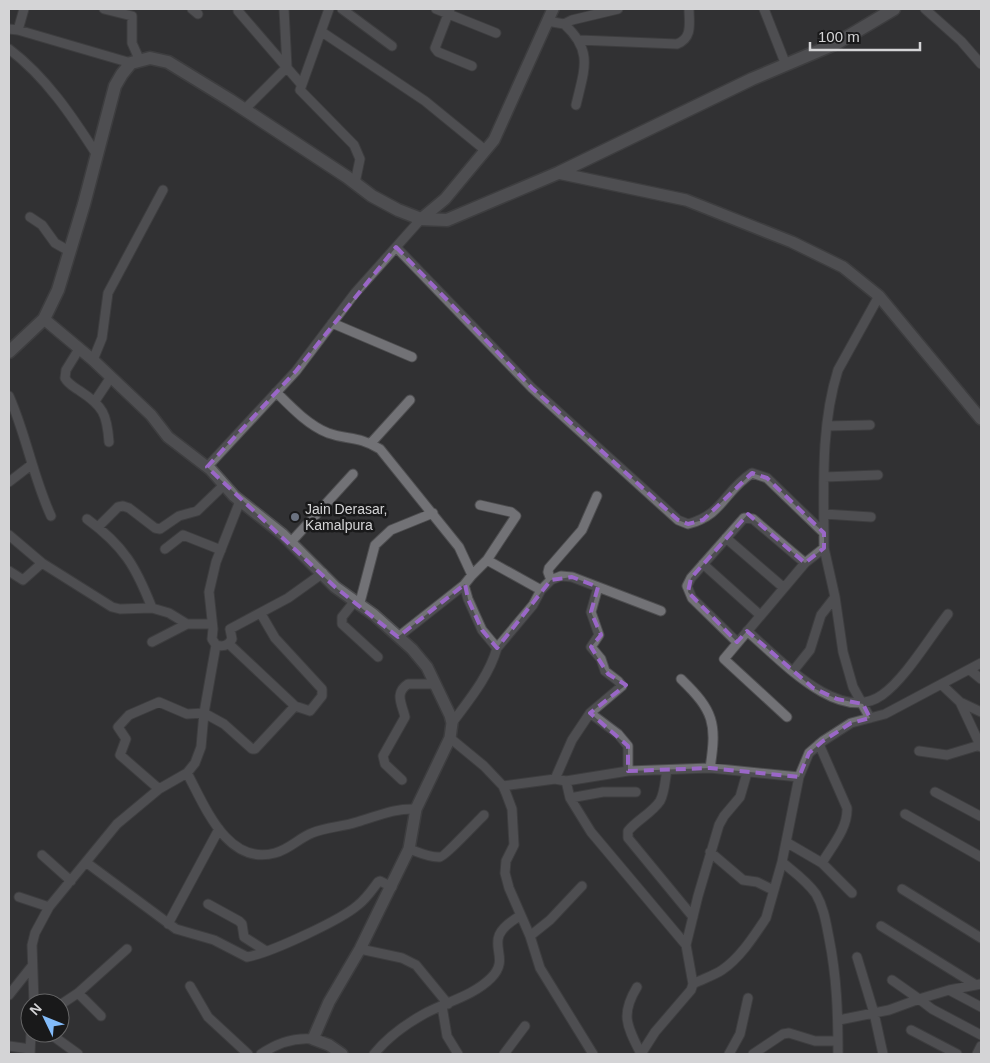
<svg xmlns="http://www.w3.org/2000/svg" width="990" height="1063" viewBox="0 0 990 1063" font-family="Helvetica,sans-serif">
  <style>
    .lines { fill: none; stroke-linecap: round; stroke-linejoin: round }
    .minor-casing { stroke: #4d4d4f; stroke-width: 11 }
    .tertiary-casing { stroke: #4d4d4f; stroke-width: 14 }
    .secondary-casing { stroke: #4d4d4f; stroke-width: 15 }
    .minor { stroke: #727276; stroke-width: 9 }
    .tertiary { stroke: #727276; stroke-width: 11 }
    .secondary { stroke: #727276; stroke-width: 12 }
    .marked { fill: none; stroke: #9a67c7; stroke-width: 4; stroke-dasharray: 10 6; stroke-linejoin: round }
    .worship-dot { fill: #6b7280; stroke: #19191a; stroke-width: 2 }
    .labels { text-anchor: middle; stroke-width: 5; stroke-linejoin: round; paint-order: stroke }
    .poi-label { font-size: 14px; fill: #d4d4d6; stroke: #19191a; text-anchor: start }
  </style>
  <rect width="100%" height="100%" fill="#313133"/>
  <g class="lines">
    <g class="minor-casing">
      <path id="minor" d="M104,9L132,16V43L140,61
        M192,9L198,14
        M329,9L300,90L354,145L360,159L355,183
        M342,9L392,46
        M436,9L496,33
        M450,9L435,48L438,52L472,66
        M764,9L786,65
        M925,9L961,41L981,64
        M238,11L301,84
        M547,21L564,24L572,20L618,9
        M564,24C594,51 584,70 576,105
        M9,29L18,30L24,9
        M18,30L131,63
        M322,32L425,101L485,150
        M579,40L677,44C693,38 689,23 689,9
        M9,49C46,77 72,116 97,155
        M244,110L287,67L284,9
        M30,217L42,225L55,243L69,251
        M396,247L532,388L678,520L688,524C723,515 724,491 752,473L767,478L824,533
        M332,323L412,357
        M79,349L66,370L65,378C68,384 74,387 80,391C103,406 107,414 109,442
        M93,360L102,338L108,293L163,190
        M276,392C291,407 308,425 328,433C348,440 359,436 380,449L459,547L472,575L464,585L468,599L482,630L497,648C489,676 469,700 452,723
        M9,396C26,434 33,477 51,516
        M95,401L111,377
        M827,426L870,425
        M371,443L410,400
        M207,467L296,371L355,293L421,219
        M824,477L878,475
        M9,482L31,465
        M824,514L871,517
        M87,519C124,546 136,567 152,608
        M98,527L118,507L123,506L129,508L155,528L160,529L179,516L197,511L224,485
        M9,535L42,563L112,607L120,609L152,608L169,613L187,624H211
        M726,538L784,588
        M291,542L353,474
        M824,548L835,597L843,652L853,687L870,718
        M165,549L183,535L221,550
        M487,560L541,590
        M703,564L760,615
        M9,571L23,580L42,563
        M472,575L487,560L516,516L511,512L480,505
        M551,580L548,572L549,568L582,530L597,496
        M354,602L342,617V624L378,657
        M359,606L375,545L391,530L433,513
        M261,614L275,638L322,689V696L310,711L295,706
        M747,631C778,657 839,726 882,695C905,679 930,637 948,614
        M398,637L464,585
        M152,642L187,624
        M737,642L692,598L687,586L691,578L744,518L753,519L805,563
        M216,645L212,639L213,629L209,592L216,562L240,501
        M497,648L533,605L541,590L551,580L561,576L572,577L661,611
        M794,670L810,650L821,615L835,597
        M970,670L981,679
        M681,679C714,711 717,723 710,768
        M942,685L960,702L981,747
        M960,702L981,712
        M590,713L618,734L628,746V771
        M787,717L724,659L805,563L824,548C824,490 820,427 838,370L879,296
        M450,738L484,766L503,786L506,793L512,809L514,845L506,861L505,873L509,888L530,936L540,968L593,1054
        M819,744L847,808C848,828 832,846 822,863
        M919,751L947,755L980,745
        M667,770C665,779 665,792 660,801C652,813 637,820 628,831V838L693,917
        M187,773C205,806 227,866 275,853C290,849 299,838 312,833C326,827 342,827 357,822C378,816 394,808 416,809
        M799,777L782,862C794,872 807,881 816,894C824,908 826,923 829,938C837,978 838,1014 838,1054
        M555,779L572,740L590,713L622,686L618,681L605,671L601,659L591,647L599,635L591,612L598,587
        M402,780L385,764L383,756L405,717C402,704 394,693 408,684H434
        M566,781L570,798L591,832L686,945
        M503,786L555,779L566,781L628,771L710,768L799,777L809,753L823,741L851,723L885,714L981,663
        M159,789L120,755L126,739L118,727L129,715L159,702L187,714L204,713L224,724L252,749H255L295,706L229,644
        M935,792L980,816
        M570,798L603,792H636
        M905,814L981,857
        M786,842L822,863L852,893
        M409,849C418,852 430,858 440,857C444,857 478,821 484,815
        M710,852L743,880L757,882L773,890
        M42,855L71,881
        M87,863L176,929L214,940L247,957C270,953 341,920 358,905C366,899 372,890 378,882L380,881L392,887
        M902,889L981,938
        M19,897L49,907
        M208,904L239,921L242,924L244,937L266,951
        M168,924L219,829
        M881,926L976,985
        M530,936L550,920L582,886
        M360,949L402,958L416,965L448,1004
        M857,957L874,1013L883,1054
        M693,984C702,979 713,976 722,970C740,958 754,936 766,918L782,862
        M981,984L949,990L919,999L932,1009L981,1035
        M190,986L208,1017L248,1054
        M637,987C620,1015 627,1026 641,1054
        M949,990L981,1007
        M78,993L101,1016
        M9,995L32,966
        M34,1003L32,945L35,933L49,907L117,824L159,789L187,773L195,763L201,747L204,713L216,645C223,647 228,646 232,639L230,629L288,598L323,573
        M60,1005L78,993L127,949
        M442,1006L447,1036L458,1054
        M839,1020L889,1010L919,999L892,980
        M911,1030L957,1054
        M49,1033L78,1054
        M9,1046L30,1049
        M30,1054L31,1033
        M261,1054C277,1043 293,1037 313,1039
        M374,1054C387,1038 406,1024 424,1014C446,1002 473,996 491,978C515,954 476,941 520,916
        M504,1054L525,1026
        M641,1054L655,1032L691,990L693,984L686,945L698,896L719,825L724,816L740,797L747,773
        M729,1054L740,1034L748,998
        M753,1054L783,1034L789,1033L815,1041H838
        M977,1054L981,1046"/>
    </g>
    <g class="tertiary-casing">
      <path id="tertiary" d="M558,173L686,200L792,242L843,267L879,296L981,419
        M421,219L445,199L494,140L553,9
        M44,319L93,360L151,415L168,437L211,470L234,496L282,534L335,587L374,615L412,649L427,667L450,715L452,723L450,738L416,809L409,849L360,949L329,1002L313,1039L329,1045L342,1054"/>
    </g>
    <g class="secondary-casing">
      <path id="secondary" d="M9,352L44,319L58,290L84,204L115,86L122,74L131,63L150,58L168,62L230,100L347,177L372,196L398,210L421,219L447,220L558,173L752,79L837,43L894,9"/>
    </g>
    <use href="#minor" class="minor"/>
    <use href="#tertiary" class="tertiary"/>
    <use href="#secondary" class="secondary"/>
  </g>
  <path d="M0 0H990V1063H0ZM396,247L532,388L678,520L688,524L703,520L752,473L767,478L824,533V548L805,563L748,514L691,578L688,592L737,642L747,631L813,688L837,699L863,704L870,718L851,723L823,741L809,753L799,777L710,768L628,771V746L590,713L626,685L608,674L591,647L601,635L591,612L598,587L572,577L551,580L497,648L482,630L468,599L465,584L398,637L335,587L207,467L296,371Z" fill="#313133" fill-opacity=".55" fill-rule="evenodd"/>
  <path class="marked" d="M396,247L532,388L678,520L688,524L703,520L752,473L767,478L824,533V548L805,563L748,514L691,578L688,592L737,642L747,631L813,688L837,699L863,704L870,718L851,723L823,741L809,753L799,777L710,768L628,771V746L590,713L626,685L608,674L591,647L601,635L591,612L598,587L572,577L551,580L497,648L482,630L468,599L465,584L398,637L335,587L207,467L296,371Z"/>
  <circle class="worship-dot" cx="295" cy="517" r="5"/>
  <g class="labels">
    <g class="poi-label">
      <text x="305" y="514">Jain Derasar,<tspan x="305" dy="16">Kamalpura</tspan></text>
    </g>
  </g>
  <rect width="990" height="1063" fill="none" stroke="#d4d4d6" stroke-width="20"/>
  <g transform="translate(45 1018) rotate(313)"><circle r="24" fill="#19191a" stroke="#646465"/>
  <path d="M0-4L9 19L0 12L-9 19Z" fill="#83bcfb"/>
  <text y="-8" font-size="14" font-weight="bold" text-anchor="middle" fill="#d4d4d6">N</text>
  </g>
  <path d="M810 42v8h110v-8" fill="none" stroke="#d4d4d6" stroke-width="2.5"/>
  <text x="818" y="42" font-size="15" fill="#d4d4d6" stroke="#19191a" stroke-width="4" paint-order="stroke">100 m</text>
</svg>
